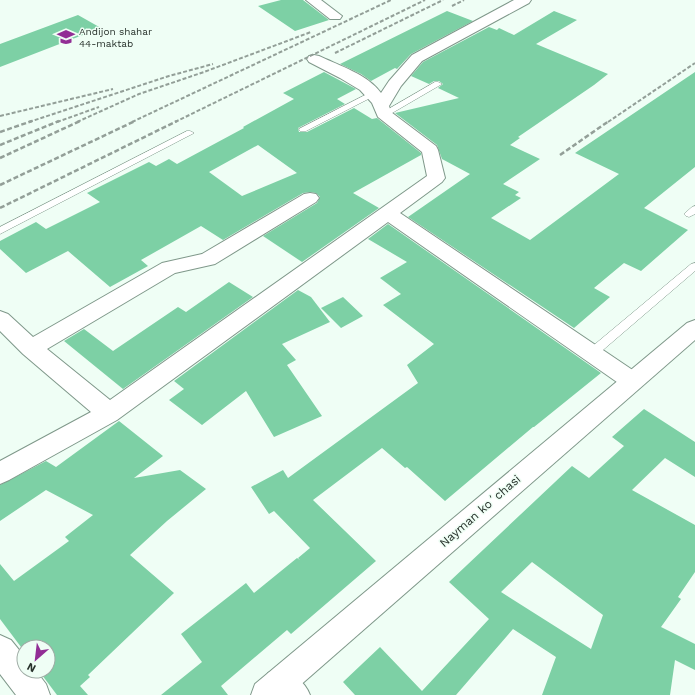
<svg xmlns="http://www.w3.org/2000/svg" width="695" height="695" viewBox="0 0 695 695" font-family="'Work Sans',sans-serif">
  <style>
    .building { fill: #7dd0a5; fill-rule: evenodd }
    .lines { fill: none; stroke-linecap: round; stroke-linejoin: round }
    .service-casing { stroke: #7f988a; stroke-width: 1 }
    .minor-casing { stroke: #7f988a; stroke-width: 2 }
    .secondary-casing { stroke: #7f988a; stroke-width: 2 }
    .service { fill: #fff; fill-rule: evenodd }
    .minor { fill: #fff; fill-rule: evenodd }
    .secondary { fill: #fff; fill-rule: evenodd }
    .rail-far1 { stroke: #939f98; stroke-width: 2; stroke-dasharray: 4 2; stroke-linecap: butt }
    .rail { stroke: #939f98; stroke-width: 2.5; stroke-dasharray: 5 2.5; stroke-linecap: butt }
    .labels { text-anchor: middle; stroke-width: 3; stroke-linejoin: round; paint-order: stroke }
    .far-poi-label { font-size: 10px; fill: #28322c; stroke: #effef5; text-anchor: start }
    .street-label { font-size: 12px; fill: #28322c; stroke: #effef5 }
  </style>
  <rect width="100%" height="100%" fill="#effef5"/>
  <path class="building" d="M281,0H303L329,20L295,31L258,6Z
    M447,11L473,21L411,54L397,69L395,68L371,81L361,74L340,64Z
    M554,11L577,20L536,44L608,74L594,85L518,137L520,138L510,145L540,159L503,184L519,192L515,195L521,198L491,218L530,240L619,174L575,153L695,72V167L644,208L688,230L641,271L624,263L594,288L610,297L574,328L408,217L470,174L442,159L437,145L395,113L459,98L438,88L443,84L439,81H434L429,84L411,76L423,62L489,27L497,30L499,28L514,35Z
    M78,15L101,28L0,67V44Z
    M324,72L356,89L337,99L345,104L298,128L299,132H307L354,108L372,119L377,118L421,153V155L353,193L379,208L302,262L263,236L317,203L320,197L316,193L310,192L303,193L223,240L201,226L141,260L148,266L110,287L68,251L26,273L0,249V241L36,222L46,229L100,202L87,193L149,162L156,166L169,159L177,164L244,128L243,127L294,99L283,93ZM258,145L297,173L242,196L209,172Z
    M388,224L601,373L534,427H533L445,501L407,467L405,468L382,448L313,500L376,561L291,634L287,630L221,686L228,695H161L202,662L181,634L246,583L254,593L297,558L300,560L298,558L310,548L274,511L269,514L251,487L283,470L288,478L418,383L407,365L434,344L383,305L401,294L380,278L407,262L368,239Z
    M229,282L253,297L123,389L64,341L84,329L113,351L178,307L186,312Z
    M298,290L311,297L330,322L282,344L296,360L287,365L322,416L274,437L246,391L202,425L169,400L184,389L174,381Z
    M343,297L363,316L341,328L321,308Z
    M644,409L695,442V477L665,458L632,490L695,525V572L678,597L681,599L661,627L695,644V670L675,660L670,695H542L556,657L513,629L456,695H355L343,682L380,647L422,691L489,619L449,582L572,466L589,478L624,446L612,437ZM532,562L603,615L591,649L501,592Z
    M119,421L163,456L134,478L180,470L206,489L167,521L130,555L174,593L88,675L90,677L80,686L88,695H57L39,671H48V647H24V651L0,619V564L14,581L69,541L65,537L93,515L46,490L0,521V485L46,461L56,467Z"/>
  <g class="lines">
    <g class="service-casing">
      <path id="service" d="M435,82H438L442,84L387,116H384L380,114Z
        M371,92H377L378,94L306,131H300L299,129Z
        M187,131H190L194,133L0,234V227Z
        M695,206V214L689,217L686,216L684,214L692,207Z
        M695,263V271L596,356H588L586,353L588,350L691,264Z"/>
    </g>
    <g class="minor-casing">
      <path id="minor" d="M306,0H321L342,16L340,19H330Z
        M514,0H531L529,3L422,61L401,86L389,106L391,112L436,146L438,150L445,178L442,182L400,213L640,375L643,381L640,387L632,390L624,387L388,222L117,420L9,480L0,484V461L91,412L23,354L0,331V311L8,314L33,337L162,263L202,254L304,194L310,193L316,194L319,198L316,202L215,264L175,273L47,349L110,400L427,176L422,152L378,117L372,103L360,90L340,78L309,62L307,59L309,56L314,55L319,56C340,66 367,74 381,93L389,81L412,55Z
        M0,635L11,640L24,656V671H36L46,684L50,695H16L0,674Z
        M279,669C294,675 304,680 310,695H268L264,684L268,673Z"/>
    </g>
    <g class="secondary-casing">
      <path id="secondary" d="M695,320V340L289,695H251L255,684L687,323Z"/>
    </g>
    <use href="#service" class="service"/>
    <use href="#minor" class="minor"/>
    <use href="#secondary" class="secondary"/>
    <path class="rail-far1" d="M452,6L464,0
      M335,53L443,0
      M0,116L113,89
      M29,122L169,76L213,64
      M57,122L99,107
      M77,122L139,94L204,72L311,32
      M132,122L391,0
      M175,122L425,0
      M608,122L695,63"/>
    <path class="rail" d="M0,132L32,121
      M0,145L59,121
      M560,155L609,121
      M0,158L80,121
      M0,185L135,121
      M0,208L177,121"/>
  </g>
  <defs>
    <g id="school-bare" transform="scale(1.38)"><path d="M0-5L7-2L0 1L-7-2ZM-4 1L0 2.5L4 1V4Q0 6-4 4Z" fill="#922e95" stroke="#effef5" stroke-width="2.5" paint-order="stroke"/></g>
  </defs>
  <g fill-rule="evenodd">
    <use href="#school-bare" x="66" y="37"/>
  </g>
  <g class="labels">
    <g class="far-poi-label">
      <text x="79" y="35">Andijon shahar<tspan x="79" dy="12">44-maktab</tspan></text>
    </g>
    <g class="street-label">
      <text transform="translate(480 511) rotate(-41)" y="4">Nayman koʻchasi</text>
    </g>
  </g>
  <g transform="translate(36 659) rotate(208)"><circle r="19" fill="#effef5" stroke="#9faca5"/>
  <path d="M0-3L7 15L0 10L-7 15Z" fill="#922e95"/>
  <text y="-6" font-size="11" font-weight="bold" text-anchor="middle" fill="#28322c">N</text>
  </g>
</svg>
